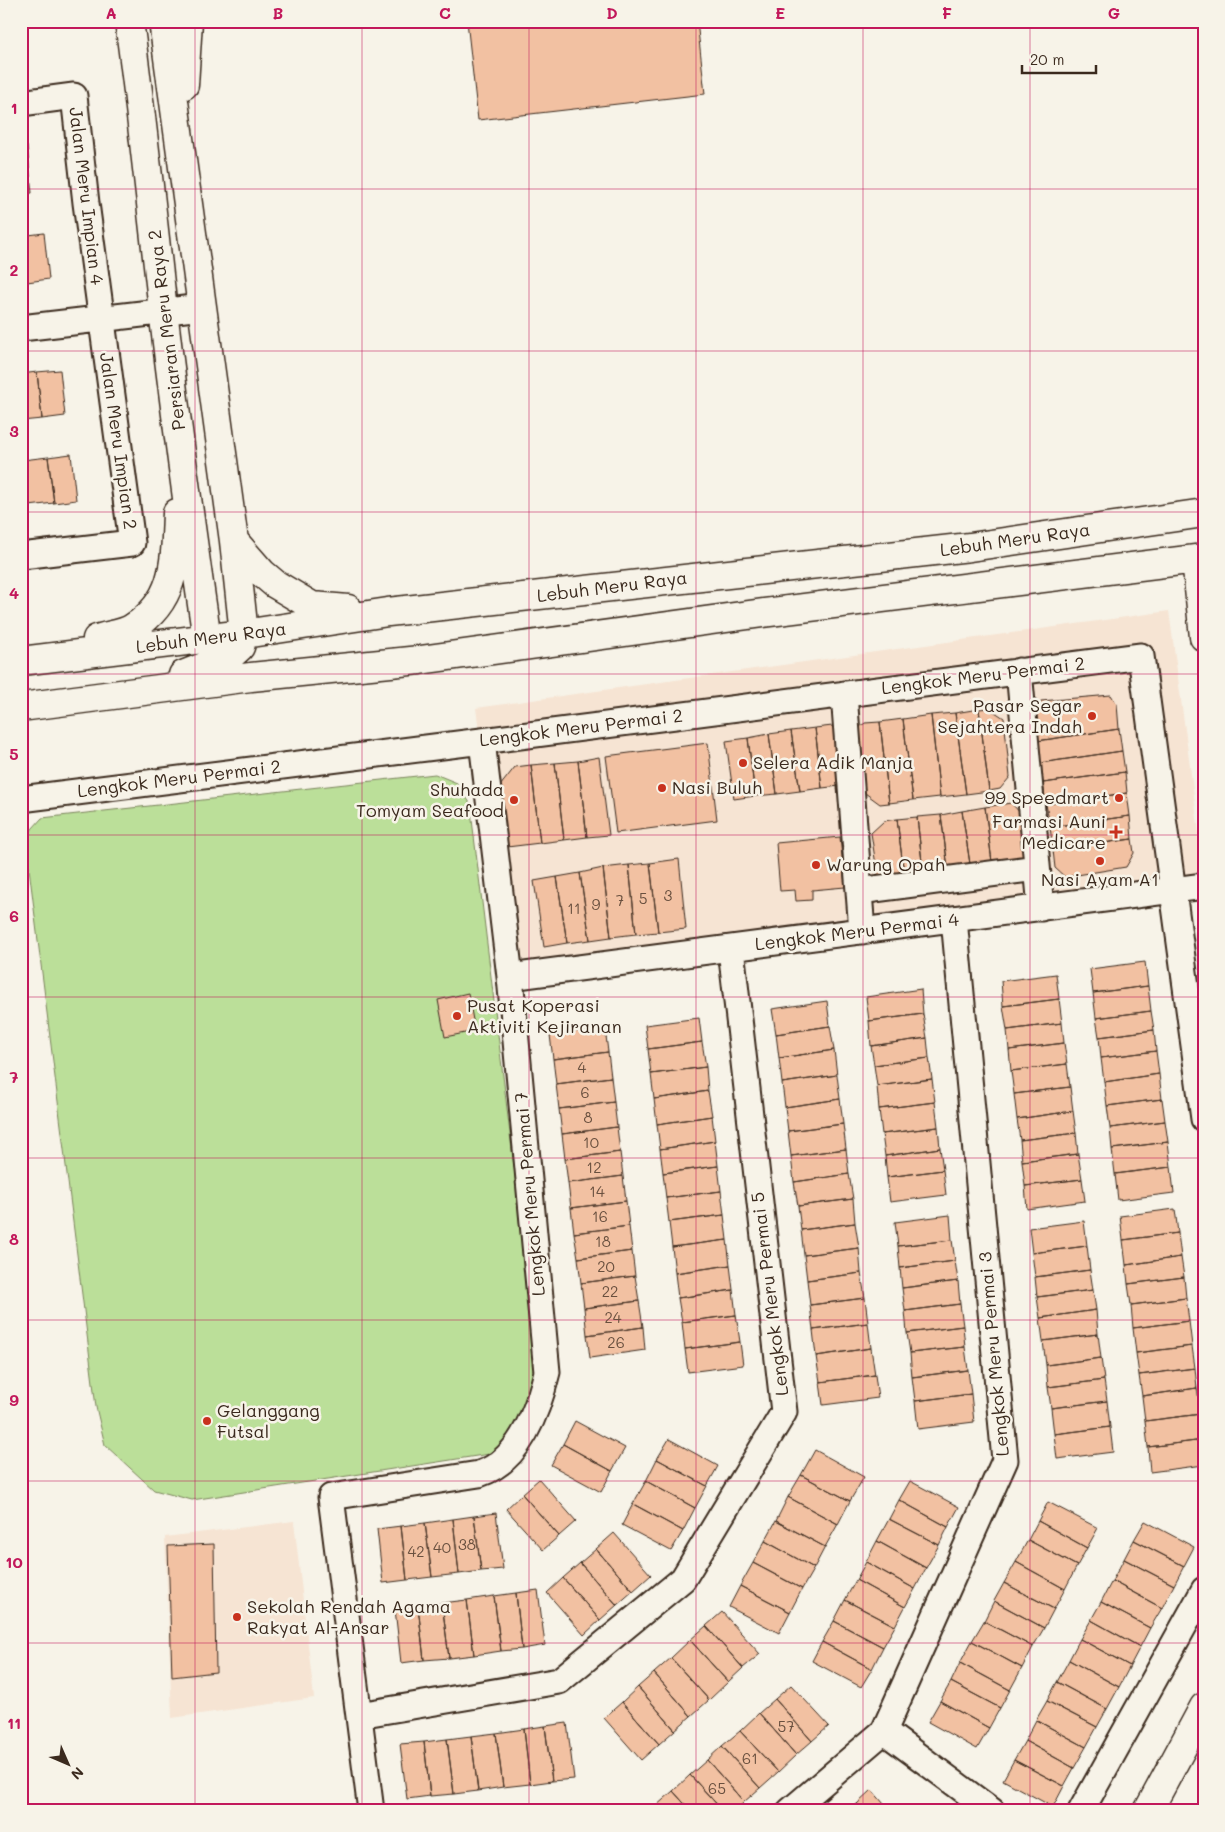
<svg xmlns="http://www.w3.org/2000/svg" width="1225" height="1832" viewBox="0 0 1225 1832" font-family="Mali,sans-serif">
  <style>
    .built { fill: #f6e4d3 }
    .green { fill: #bbdf99; stroke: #7b845c }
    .building { fill: #f2c1a2; stroke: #3b2a1e }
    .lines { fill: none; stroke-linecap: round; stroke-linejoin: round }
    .street-casing { stroke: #3b2a1e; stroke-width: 29 }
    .secondary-casing { stroke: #3b2a1e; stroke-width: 31 }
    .street { stroke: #f7f3e8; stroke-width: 25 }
    .secondary { stroke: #f7f3e8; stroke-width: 28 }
    .grid { fill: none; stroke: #c2185b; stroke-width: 1; stroke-opacity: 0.55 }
    .poi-dot { fill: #c8321e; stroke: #f7f3e8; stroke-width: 2 }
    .labels { text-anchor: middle; stroke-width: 5; stroke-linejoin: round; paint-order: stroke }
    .number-label { font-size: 15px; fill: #69503f }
    .street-label { font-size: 18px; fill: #3b2a1e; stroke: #f7f3e8 }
    .poi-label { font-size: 18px; fill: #3b2a1e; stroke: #f7f3e8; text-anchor: start }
    .neatline { fill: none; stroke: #c2185b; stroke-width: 2 }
    .grid-label { font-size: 16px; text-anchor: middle; font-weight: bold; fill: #c2185b }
  </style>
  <rect width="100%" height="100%" fill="#f7f3e8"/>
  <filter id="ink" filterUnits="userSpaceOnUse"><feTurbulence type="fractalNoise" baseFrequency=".02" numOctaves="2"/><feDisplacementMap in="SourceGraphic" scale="10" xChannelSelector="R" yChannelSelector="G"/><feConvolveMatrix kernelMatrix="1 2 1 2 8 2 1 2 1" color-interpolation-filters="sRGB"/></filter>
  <g filter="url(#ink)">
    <path class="built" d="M1169,611L1204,870V883L512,980L476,708Z
      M294,1521L314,1698L172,1718L165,1537Z"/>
    <path class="green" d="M435,774L457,783L470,803L537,1357L531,1395L518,1422L496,1453L192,1500L154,1490L105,1445L96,1407L26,844L32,829L42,818Z"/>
    <path class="building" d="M467,21H697L705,94L478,120Z
      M27,146L32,193L21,194V147Z
      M44,233L49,279L27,282L21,236Z
      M21,236L27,282H21Z
      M60,370L65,416L42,419L37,372Z
      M37,372L42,419L21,421V374Z
      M71,454L76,500L54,503L48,457Z
      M48,457L54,503L29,506L23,460Z
      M21,460H23L29,506L21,507Z
      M1111,695L1117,704L1119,729L1037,741L1033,716L1041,701Z
      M989,708L1004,718L1010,777L1000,789L989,791L979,709Z
      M979,709L989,791L966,794L955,713Z
      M955,713L966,794L940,797L931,715Z
      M931,715L940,797L913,800L903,719Z
      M903,719L913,800L889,803L880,722Z
      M880,722L889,803L880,804L865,793L855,731L865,723Z
      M841,725L849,785L822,788L815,728Z
      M815,728L822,788L800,791L791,731Z
      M1119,729L1122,751L1040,763L1037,741Z
      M791,731L800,791L777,794L769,734Z
      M769,734L777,794L755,796L748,738Z
      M748,738L755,796L734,799L726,741Z
      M708,743L717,820L616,833L606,756Z
      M1122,751L1125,772L1043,783L1040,763Z
      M599,757L609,835L587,837L578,761Z
      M578,761L587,837L564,840L555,763Z
      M555,763L564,840L540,843L531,765Z
      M531,765L540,843L507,847L500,786L515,767Z
      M1125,772L1127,793L1046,804L1043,783Z
      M1127,793L1130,816L1050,827L1046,804Z
      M1011,803L1025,818L1029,857L992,862L985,807Z
      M985,807L992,862L970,864L962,811Z
      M962,811L970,864L948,868L941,815Z
      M941,815L948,868L923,871L917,817Z
      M1130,816L1132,839L1053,850L1050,827Z
      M917,817L923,871L904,874L897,819Z
      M897,819L904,874L878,878L871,833L884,821Z
      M840,837L845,887L812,890V900L796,901L795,890L780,891L776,843Z
      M1132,839L1134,853L1126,867L1065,877L1055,868L1053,850Z
      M679,859L686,929L658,932L650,863Z
      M650,863L658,932L636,934L629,865Z
      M629,865L636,934L611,937L603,868Z
      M603,868L611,937L590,940L580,873Z
      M580,873L590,940L567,943L557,877Z
      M557,877L567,943L544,947L534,881Z
      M1145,962L1148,986L1093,993L1090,969Z
      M1056,974L1059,999L1003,1006L1001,981Z
      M1148,986L1151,1011L1096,1018L1093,993Z
      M921,989L923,1014L869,1021L866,997Z
      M468,993L475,1031L445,1037L438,1000Z
      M1059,999L1062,1023L1007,1030L1003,1006Z
      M827,1001L830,1026L776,1034L772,1009Z
      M1151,1011L1154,1030L1099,1037L1096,1018Z
      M923,1014L927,1038L871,1046L869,1021Z
      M699,1018L702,1042L648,1049L645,1025Z
      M1062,1023L1064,1043L1009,1050L1007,1030Z
      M830,1026L834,1050L779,1058L776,1034Z
      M605,1028L608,1052L553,1059L550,1035Z
      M1154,1030L1156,1051L1101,1058L1099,1037Z
      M927,1038L929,1058L874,1065L871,1046Z
      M702,1042L706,1067L651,1074L648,1049Z
      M1064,1043L1067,1064L1011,1071L1009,1050Z
      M834,1050L837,1075L782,1083L779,1058Z
      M1156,1051L1159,1074L1104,1082L1101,1058Z
      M608,1052L611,1077L556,1084L553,1059Z
      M929,1058L932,1079L877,1086L874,1065Z
      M1067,1064L1070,1087L1014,1094L1011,1071Z
      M706,1067L708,1091L654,1099L651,1074Z
      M1159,1074L1162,1099L1107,1106L1104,1082Z
      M837,1075L840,1099L785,1107L782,1083Z
      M611,1077L614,1102L559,1109L556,1084Z
      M932,1079L935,1102L879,1109L877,1086Z
      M1070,1087L1073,1111L1017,1119L1014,1094Z
      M708,1091L712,1116L657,1124L654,1099Z
      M840,1099L843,1124L788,1131L785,1107Z
      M1162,1099L1165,1121L1110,1128L1107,1106Z
      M614,1102L617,1127L562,1134L559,1109Z
      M935,1102L938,1127L882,1134L879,1109Z
      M1073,1111L1076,1133L1020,1140L1017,1119Z
      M712,1116L715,1141L660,1149L657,1124Z
      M1165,1121L1168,1142L1112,1149L1110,1128Z
      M843,1124L846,1149L791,1156L788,1131Z
      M617,1127L620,1152L565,1159L562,1134Z
      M938,1127L940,1148L885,1156L882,1134Z
      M1076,1133L1078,1154L1022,1161L1020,1140Z
      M715,1141L718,1166L663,1173L660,1149Z
      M1168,1142L1171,1167L1115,1174L1112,1149Z
      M940,1148L943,1170L887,1177L885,1156Z
      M846,1149L849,1174L794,1182L791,1156Z
      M620,1152L623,1176L568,1183L565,1159Z
      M1078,1154L1082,1179L1025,1186L1022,1161Z
      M718,1166L721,1191L666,1198L663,1173Z
      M1171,1167L1174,1193L1118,1200L1115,1174Z
      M943,1170L946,1195L890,1202L887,1177Z
      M849,1174L853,1199L798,1206L794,1182Z
      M623,1176L626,1201L571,1208L568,1183Z
      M1082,1179L1085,1201L1027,1209L1025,1186Z
      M721,1191L724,1215L669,1222L666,1198Z
      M853,1199L855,1223L801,1230L798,1206Z
      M626,1201L629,1226L574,1233L571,1208Z
      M1175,1209L1178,1233L1123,1240L1120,1216Z
      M724,1215L727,1240L672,1247L669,1222Z
      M950,1215L952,1240L898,1246L895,1222Z
      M1084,1221L1087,1246L1032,1253L1029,1228Z
      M855,1223L859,1248L804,1255L801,1230Z
      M629,1226L632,1251L578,1258L574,1233Z
      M1178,1233L1181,1257L1126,1265L1123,1240Z
      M727,1240L730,1265L675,1273L672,1247Z
      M952,1240L955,1261L900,1268L898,1246Z
      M1087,1246L1090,1270L1035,1277L1032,1253Z
      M859,1248L861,1273L807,1280L804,1255Z
      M632,1251L635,1276L581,1283L578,1258Z
      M1181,1257L1184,1277L1128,1284L1126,1265Z
      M955,1261L958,1281L902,1288L900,1268Z
      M730,1265L733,1290L678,1298L675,1273Z
      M1090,1270L1093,1290L1037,1297L1035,1277Z
      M861,1273L865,1298L810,1305L807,1280Z
      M635,1276L639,1301L584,1308L581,1283Z
      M1184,1277L1186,1298L1131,1305L1128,1284Z
      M958,1281L960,1304L905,1311L902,1288Z
      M733,1290L736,1315L682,1322L678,1298Z
      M1093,1290L1096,1310L1040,1318L1037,1297Z
      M865,1298L868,1323L813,1330L810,1305Z
      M1186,1298L1189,1321L1133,1328L1131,1305Z
      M639,1301L643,1327L587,1335L584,1308Z
      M960,1304L963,1326L907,1333L905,1311Z
      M1096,1310L1098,1334L1043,1341L1040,1318Z
      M736,1315L740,1342L685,1349L682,1322Z
      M1189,1321L1192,1346L1136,1353L1133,1328Z
      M868,1323L871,1348L816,1356L813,1330Z
      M963,1326L965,1347L910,1353L907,1333Z
      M643,1327L645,1350L590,1358L587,1335Z
      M1098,1334L1101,1358L1046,1365L1043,1341Z
      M740,1342L743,1365L688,1372L685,1349Z
      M1192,1346L1195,1368L1139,1375L1136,1353Z
      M965,1347L968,1370L912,1377L910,1353Z
      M871,1348L875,1375L820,1382L816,1356Z
      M1101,1358L1104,1380L1048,1387L1046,1365Z
      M1195,1368L1197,1388L1142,1396L1139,1375Z
      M968,1370L971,1394L915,1401L912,1377Z
      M875,1375L878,1398L823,1405L820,1382Z
      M1104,1380L1107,1401L1051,1408L1048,1387Z
      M1197,1388L1201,1414L1145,1421L1142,1396Z
      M971,1394L974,1422L918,1429L915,1401Z
      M1107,1401L1110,1427L1054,1434L1051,1408Z
      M1201,1414L1204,1440L1148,1447L1145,1421Z
      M575,1421L625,1448L612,1471L563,1444Z
      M1110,1427L1113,1452L1057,1459L1054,1434Z
      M669,1439L718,1466L707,1486L657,1459Z
      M1204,1440V1465L1150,1472L1148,1447Z
      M563,1444L612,1471L601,1492L551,1465Z
      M815,1450L864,1477L850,1501L801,1475Z
      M657,1459L707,1486L695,1508L646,1481Z
      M801,1475L850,1501L838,1524L788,1497Z
      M539,1479L576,1521L559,1536L522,1494Z
      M646,1481L695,1508L683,1531L633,1504Z
      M910,1481L959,1507L948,1527L899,1500Z
      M522,1494L559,1536L543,1550L506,1509Z
      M788,1497L838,1524L825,1547L776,1521Z
      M899,1500L948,1527L939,1545L889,1519Z
      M1048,1502L1098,1528L1087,1548L1038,1521Z
      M633,1504L683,1531L671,1551L622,1525Z
      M496,1513L503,1569L481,1571L474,1516Z
      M474,1516L481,1571L459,1574L453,1519Z
      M453,1519L459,1574L432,1577L425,1523Z
      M889,1519L939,1545L926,1568L877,1541Z
      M776,1521L825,1547L814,1568L765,1541Z
      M1038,1521L1087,1548L1077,1566L1028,1540Z
      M1145,1521L1194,1547L1184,1566L1134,1540Z
      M425,1523L432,1577L407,1580L401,1526Z
      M401,1526L407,1580L383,1583L377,1529Z
      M614,1533L651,1575L633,1591L596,1549Z
      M1028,1540L1077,1566L1065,1589L1016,1562Z
      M1134,1540L1184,1566L1174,1585L1124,1559Z
      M765,1541L814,1568L802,1589L753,1563Z
      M877,1541L926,1568L915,1589L866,1562Z
      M214,1544L216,1672L172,1677L168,1546Z
      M596,1549L633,1591L617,1605L580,1563Z
      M1124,1559L1174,1585L1162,1608L1112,1581Z
      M866,1562L915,1589L905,1607L856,1580Z
      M1016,1562L1065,1589L1054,1609L1004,1583Z
      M580,1563L617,1605L600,1620L563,1578Z
      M753,1563L802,1589L790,1612L740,1586Z
      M563,1578L600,1620L584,1635L547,1593Z
      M856,1580L905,1607L895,1626L845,1600Z
      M1112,1581L1162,1608L1150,1628L1101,1602Z
      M1004,1583L1054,1609L1044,1628L994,1601Z
      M740,1586L790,1612L779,1633L729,1607Z
      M538,1590L545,1645L522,1649L516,1593Z
      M516,1593L522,1649L501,1651L494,1596Z
      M494,1596L501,1651L474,1655L467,1600Z
      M467,1600L474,1655L449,1658L442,1603Z
      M845,1600L895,1626L883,1647L834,1621Z
      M994,1601L1044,1628L1033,1647L984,1621Z
      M1101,1602L1150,1628L1140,1647L1091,1620Z
      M442,1603L449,1658L424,1660L418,1606Z
      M418,1606L424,1660L401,1663L395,1609Z
      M722,1612L760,1654L743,1668L706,1626Z
      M1091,1620L1140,1647L1130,1666L1080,1639Z
      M834,1621L883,1647L872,1669L822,1642Z
      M984,1621L1033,1647L1022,1668L972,1641Z
      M706,1626L743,1668L728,1682L690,1640Z
      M1080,1639L1130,1666L1119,1687L1069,1660Z
      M690,1640L728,1682L709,1700L671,1658Z
      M972,1641L1022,1668L1010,1690L960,1663Z
      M822,1642L872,1669L861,1687L812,1661Z
      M671,1658L709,1700L691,1716L654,1673Z
      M1069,1660L1119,1687L1107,1709L1057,1682Z
      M960,1663L1010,1690L1000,1708L951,1682Z
      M654,1673L691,1716L675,1730L638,1687Z
      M951,1682L1000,1708L989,1728L940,1701Z
      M1057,1682L1107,1709L1097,1727L1047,1701Z
      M791,1685L829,1726L812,1741L775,1699Z
      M638,1687L675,1730L659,1744L622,1702Z
      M775,1699L812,1741L796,1755L759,1713Z
      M940,1701L989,1728L977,1749L928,1722Z
      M1047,1701L1097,1727L1086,1747L1036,1720Z
      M622,1702L659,1744L641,1760L604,1718Z
      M759,1713L796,1755L778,1772L740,1731Z
      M1036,1720L1086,1747L1074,1768L1025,1741Z
      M567,1723L574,1779L552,1781L545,1726Z
      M545,1726L552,1781L530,1784L524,1729Z
      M524,1729L530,1784L503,1787L496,1733Z
      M740,1731L778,1772L760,1788L722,1746Z
      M496,1733L503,1787L478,1791L471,1736Z
      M471,1736L478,1791L454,1794L447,1739Z
      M447,1739L454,1794L430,1796L424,1742Z
      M1025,1741L1074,1768L1064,1786L1014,1760Z
      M424,1742L430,1796L407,1799L400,1744Z
      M722,1746L760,1788L744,1802L707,1760Z
      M707,1760L744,1802L735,1811H723L690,1775Z
      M1014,1760L1064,1786L1053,1807L1003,1780Z
      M690,1775L723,1811H691L673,1791Z
      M872,1790L890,1811H862L857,1804Z
      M673,1791L691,1811H658L655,1807Z
      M857,1804L862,1811H849Z"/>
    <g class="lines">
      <g class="street-casing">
        <path id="street" d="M21,103L74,96L86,203L132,543L21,556
          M21,328L202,307
          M1019,671L1041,908
          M844,694L862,931
          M21,799L482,741L1141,656L1204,1119
          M859,891L1037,868
          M510,977L1204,886
          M359,1715L559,1681L683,1579L784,1412L731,949
          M884,1731L992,1811
          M371,1811L331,1497L479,1474C520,1461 538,1410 547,1372L510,977L482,741
          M790,1811L884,1731L1005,1460L954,919
          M1081,1811L1204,1590"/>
      </g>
      <g class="secondary-casing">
        <path id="secondary" d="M129,21C142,117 152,214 163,310C176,420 191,530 207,639
          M163,21L234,541L244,634L240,647L229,657L183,675
          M184,85L188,21
          M234,541L262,573L275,584L312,606L348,609
          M1196,559L1204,637
          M97,639C108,635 125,634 134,627C177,599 175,560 177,513
          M21,661L244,634L388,612L970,547L1204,513
          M21,707L251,677L420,660L763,613L1204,558
          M1148,1811L1204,1707"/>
      </g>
      <use href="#street" class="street"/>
      <use href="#secondary" class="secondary"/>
    </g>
  </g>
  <path class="grid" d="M195,21V1811M362,21V1811M529,21V1811M696,21V1811M863,21V1811M1030,21V1811M21,189H1204M21,351H1204M21,512H1204M21,674H1204M21,835H1204M21,997H1204M21,1158H1204M21,1320H1204M21,1481H1204M21,1643H1204"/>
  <g class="poi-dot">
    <circle cx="1092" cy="716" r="5"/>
    <circle cx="743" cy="763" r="5"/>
    <circle cx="662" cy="788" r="5"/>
    <circle cx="1119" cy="798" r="5"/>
    <circle cx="514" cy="800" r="5"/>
    <path d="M1113.5 824.5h5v5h5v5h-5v5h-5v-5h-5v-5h5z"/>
    <circle cx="1100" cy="861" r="5"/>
    <circle cx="816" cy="865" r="5"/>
    <circle cx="457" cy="1016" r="5"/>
    <circle cx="207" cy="1421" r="5"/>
    <circle cx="237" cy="1617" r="5"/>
  </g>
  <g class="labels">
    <g class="number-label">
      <text x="668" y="901">3</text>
      <text x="643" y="904">5</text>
      <text x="620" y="906">7</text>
      <text x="596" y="910">9</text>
      <text x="574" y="914">11</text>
      <text x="582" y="1073">4</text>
      <text x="585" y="1098">6</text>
      <text x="588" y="1123">8</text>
      <text x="591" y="1148">10</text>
      <text x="594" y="1173">12</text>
      <text x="597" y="1197">14</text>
      <text x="600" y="1222">16</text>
      <text x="603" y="1247">18</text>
      <text x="606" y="1272">20</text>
      <text x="610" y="1297">22</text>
      <text x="613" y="1323">24</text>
      <text x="616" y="1348">26</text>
      <text x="467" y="1550">38</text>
      <text x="442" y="1553">40</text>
      <text x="416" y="1557">42</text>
      <text x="786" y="1732">57</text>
      <text x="750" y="1764">61</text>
      <text x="717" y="1794">65</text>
    </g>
    <g class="street-label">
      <text transform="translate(86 196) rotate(83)" y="6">Jalan Meru Impian 4</text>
      <text transform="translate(167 330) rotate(-97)" y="6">Persiaran Meru Raya 2</text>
      <text transform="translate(118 441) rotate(82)" y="6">Jalan Meru Impian 2</text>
      <text transform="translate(1015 540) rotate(-8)" y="6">Lebuh Meru Raya</text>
      <text transform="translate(612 587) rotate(-7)" y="6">Lebuh Meru Raya</text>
      <text transform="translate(211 638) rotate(-7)" y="6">Lebuh Meru Raya</text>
      <text transform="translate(983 676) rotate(-7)" y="6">Lengkok Meru Permai 2</text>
      <text transform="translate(581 728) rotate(-7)" y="6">Lengkok Meru Permai 2</text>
      <text transform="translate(179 779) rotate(-7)" y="6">Lengkok Meru Permai 2</text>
      <text transform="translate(857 932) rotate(-7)" y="6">Lengkok Meru Permai 4</text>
      <text transform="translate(530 1194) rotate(-95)" y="6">Lengkok Meru Permai 7</text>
      <text transform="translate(770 1294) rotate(-97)" y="6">Lengkok Meru Permai 5</text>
      <text transform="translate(994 1354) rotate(-95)" y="6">Lengkok Meru Permai 3</text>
    </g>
    <g class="poi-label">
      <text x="1082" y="712" text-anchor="end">Pasar Segar<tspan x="1082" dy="21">Sejahtera Indah</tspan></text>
      <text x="753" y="769">Selera Adik Manja</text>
      <text x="672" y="794">Nasi Buluh</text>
      <text x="504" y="796" text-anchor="end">Shuhada<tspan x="504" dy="21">Tomyam Seafood</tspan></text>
      <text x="1109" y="804" text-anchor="end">99 Speedmart</text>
      <text x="1106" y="828" text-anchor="end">Farmasi Auni<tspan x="1106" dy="21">Medicare</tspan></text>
      <text x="826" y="871">Warung Opah</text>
      <text x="1100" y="886" text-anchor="middle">Nasi Ayam A1</text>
      <text x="467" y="1012">Pusat Koperasi<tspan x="467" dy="21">Aktiviti Kejiranan</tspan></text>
      <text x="217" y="1417">Gelanggang<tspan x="217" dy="21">Futsal</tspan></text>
      <text x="247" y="1613">Sekolah Rendah Agama<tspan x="247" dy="21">Rakyat Al-Ansar</tspan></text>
    </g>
  </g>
  <rect width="1225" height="1832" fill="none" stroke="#f7f3e8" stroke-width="55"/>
  <g transform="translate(68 1764) rotate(135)" stroke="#f7f3e8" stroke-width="4" paint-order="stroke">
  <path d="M0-4L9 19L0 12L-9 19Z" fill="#3b2a1e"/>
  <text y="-8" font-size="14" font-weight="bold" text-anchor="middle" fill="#3b2a1e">N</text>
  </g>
  <path d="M1022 65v8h74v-8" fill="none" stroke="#3b2a1e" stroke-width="2.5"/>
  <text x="1030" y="65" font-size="15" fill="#3b2a1e" stroke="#f7f3e8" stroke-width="4" paint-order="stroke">20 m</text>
  <rect x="28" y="28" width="1170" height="1776" class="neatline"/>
  <g class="grid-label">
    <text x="111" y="19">A</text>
    <text x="278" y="19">B</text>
    <text x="445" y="19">C</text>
    <text x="612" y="19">D</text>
    <text x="780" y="19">E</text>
    <text x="947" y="19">F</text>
    <text x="1114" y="19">G</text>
    <text x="14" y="114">1</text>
    <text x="14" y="276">2</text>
    <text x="14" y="437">3</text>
    <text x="14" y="599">4</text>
    <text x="14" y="760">5</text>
    <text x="14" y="922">6</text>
    <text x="14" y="1083">7</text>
    <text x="14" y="1245">8</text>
    <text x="14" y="1406">9</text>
    <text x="14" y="1568">10</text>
    <text x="14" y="1729">11</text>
  </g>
</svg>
